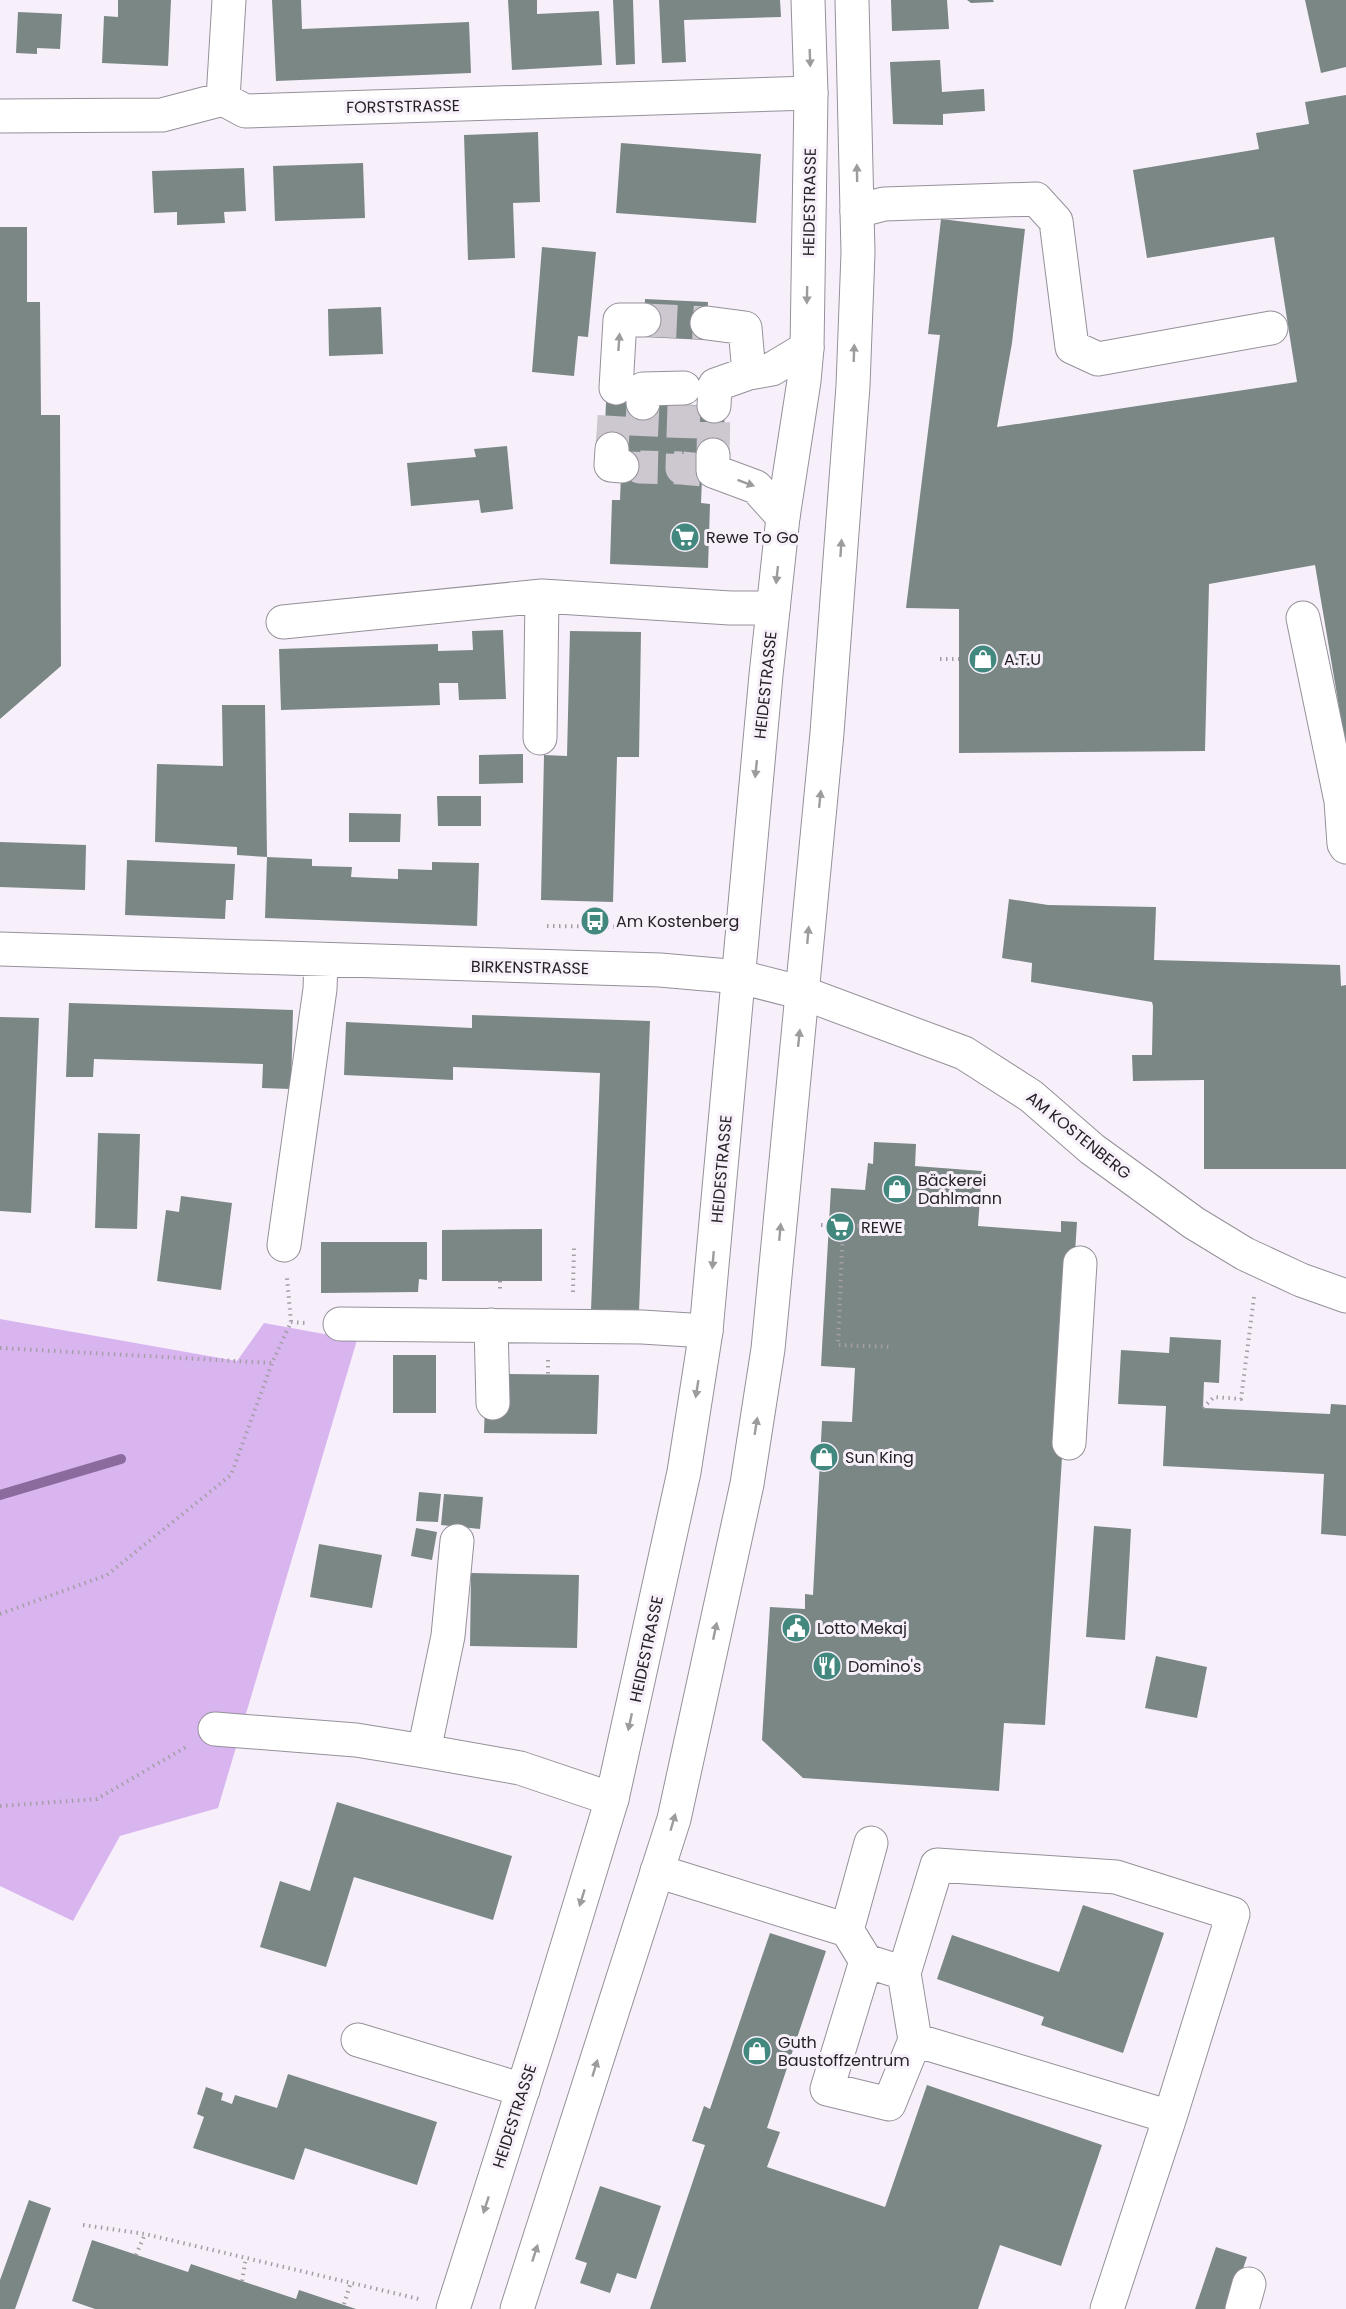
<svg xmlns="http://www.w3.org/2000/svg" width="1346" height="2309" viewBox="0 0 1346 2309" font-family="Poppins,sans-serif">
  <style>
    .green { fill: #d9b5f0 }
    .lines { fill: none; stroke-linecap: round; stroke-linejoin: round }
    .stream { stroke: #8b6a9e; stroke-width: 10 }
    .building { fill: #7b8785 }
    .minor-tunnel { stroke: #cdc7d0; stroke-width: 33; stroke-dasharray: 33 16; stroke-linecap: butt }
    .minor-casing { stroke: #959099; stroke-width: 35 }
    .major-casing { stroke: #959099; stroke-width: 35 }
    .path { stroke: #a49fa7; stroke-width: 4; stroke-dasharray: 1.5 4.5; stroke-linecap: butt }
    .minor { stroke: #fff; stroke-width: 33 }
    .major { stroke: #fff; stroke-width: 33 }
    .oneway { fill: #9d9c9d }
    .labels { text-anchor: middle; stroke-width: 6; stroke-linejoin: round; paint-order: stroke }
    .street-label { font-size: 16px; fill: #252326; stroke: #f7f0fb }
    .poi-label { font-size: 16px; fill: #252326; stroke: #f7f0fb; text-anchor: start }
  </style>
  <rect width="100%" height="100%" fill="#f7f0fb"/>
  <path class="green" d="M0,1319L237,1361L264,1323L357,1340L218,1808L120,1836L73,1921L0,1886Z"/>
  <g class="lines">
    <path class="stream" d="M0,1495L121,1459"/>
  </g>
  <path class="building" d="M118,0H171L168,66L102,63L104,16L118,17Z
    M272,0H301L302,29L469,22L471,73L276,81Z
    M508,0H537V14L599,11L602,65L512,70Z
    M613,0H633L635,64L616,65Z
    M659,0H780L781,17L684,20L686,62L662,63Z
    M891,0H947L949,29L892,31Z
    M967,0H993L994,2L971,3Z
    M1305,0H1346V67L1321,73Z
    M18,12L62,14L60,49L37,48V54L16,53Z
    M940,60L942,92L984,89L985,111L943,114V125L893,124L890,62Z
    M1346,95V748L1315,565L1209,584L1205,751L959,753V609L906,608L940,335L928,334L941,219L1025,229L1012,343L997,427L1297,382L1274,237L1147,258L1133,170L1259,149L1256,133L1309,124L1305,102Z
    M538,132L540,202L513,203L515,258L468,260L464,135Z
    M621,143L761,154L756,223L616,213Z
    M363,163L365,218L275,221L273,166Z
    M244,168L246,211L224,212L225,223L177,225V212L154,213L152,171Z
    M0,227H27V302H40L41,415H60L61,666L0,719Z
    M542,247L596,252L588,337L578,336L574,376L532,372Z
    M645,299L708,302L706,340L643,337Z
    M381,307L383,354L329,356L328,309Z
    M606,402L725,406L723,455L703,454L701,503L710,504L708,568L610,564L612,500H620L622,450L604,449Z
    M507,446L513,509L481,513L479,500L411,506L407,463L476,457L474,449Z
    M503,630L506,699L459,700L458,683H439L440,705L281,710L279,649L438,644V651L473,650L472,631Z
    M570,631L641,632L639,757H617L613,902L541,900L544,755L567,756Z
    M222,705H265L267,857L237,855V847L155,842L157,764L223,766Z
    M523,754V783L479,784V755Z
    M437,796H481V826H438Z
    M349,813L401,814L400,842H349Z
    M0,842L86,845L85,890L0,887Z
    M267,857L312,859V866L352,867L351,877L398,879V869L432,870V862L479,863L477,926L265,918Z
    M127,860L235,864L233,900H226L225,919L125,915Z
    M1009,899L1048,905L1156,907L1154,960L1340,965L1341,986L1346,985V1169H1204V1080L1133,1081L1132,1055H1152L1153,1006L1152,1002L1031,982L1032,963L1002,958Z
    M69,1003L293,1010L291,1089L262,1088L263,1064L94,1059L93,1077H66Z
    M472,1015L650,1021L639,1312L591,1310L600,1073L453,1067V1080L344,1075L346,1022L472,1028Z
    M0,1017L39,1018L31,1213L0,1211Z
    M98,1133L140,1134L137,1229L95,1228Z
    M874,1142L916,1144L915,1166L982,1171L978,1226L1061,1232V1221L1077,1222L1045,1725L1004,1723L999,1791L803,1778L762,1740L770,1607L805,1609V1594L813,1595L822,1421L852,1422L855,1368L821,1366L831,1188L865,1190L868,1163L873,1164Z
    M181,1196L232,1203L221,1290L157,1281L166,1210L179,1212Z
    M542,1229V1281H442V1230Z
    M321,1242H427V1280L419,1279L418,1292L321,1293Z
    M1170,1337L1221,1340L1219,1383L1204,1382L1203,1408L1330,1414L1331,1404L1346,1405V1536L1321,1534L1324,1474L1163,1466L1166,1406L1118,1404L1121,1350L1169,1353Z
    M393,1355H436V1413H393Z
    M504,1374L599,1375L597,1434L484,1433L485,1403Z
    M419,1492L441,1494L438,1522L416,1521Z
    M444,1494L483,1497L480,1529L441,1525Z
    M1094,1526L1131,1529L1125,1640L1086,1637Z
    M416,1528L437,1532L432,1560L411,1556Z
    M319,1544L382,1555L372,1608L310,1597Z
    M471,1573L579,1575L577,1648L470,1646Z
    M1156,1656L1207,1667L1197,1718L1145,1708Z
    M337,1802L512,1856L493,1920L354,1877L326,1967L260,1947L280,1881L310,1891Z
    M1083,1905L1164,1933L1123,2053L1041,2025L1044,2017L937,1979L952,1935L1059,1972Z
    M770,1933L826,1951L767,2128L780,2132L767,2167L885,2207L927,2085L1102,2145L1061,2266L1000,2245L978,2309H650L705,2145L692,2141L704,2106L710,2109Z
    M288,2074L437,2122L417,2185L305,2148L294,2180L193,2148L204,2117L197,2114L206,2087L223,2093L221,2100L232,2104L235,2095L277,2108Z
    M600,2186L661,2206L636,2279L617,2273L610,2293L580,2283L587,2263L575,2259Z
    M29,2200L51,2208L15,2309H0V2280Z
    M92,2240L188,2272L191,2264L296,2299L299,2290L356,2309H95L72,2301Z
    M1216,2247L1247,2257L1229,2309H1195Z"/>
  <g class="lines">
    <path class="minor-tunnel" d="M644,320L707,323
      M643,403L640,467L682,468
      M684,405L682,468L702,470
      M612,449L615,402
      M713,455L714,406"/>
    <g class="minor-casing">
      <path id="minor" d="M223,99L229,0
        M0,116L162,115L223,99L245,111L811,93
        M857,211L884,204L1036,199L1056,221L1072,347L1098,359L1271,328
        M707,323L745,328L749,373
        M616,388L620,320H644
        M643,403V389L684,388
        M714,406L715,385L749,373L772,369L807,348
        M612,449L611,465L622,466
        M713,455V471L756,487L783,517
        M1303,618L1341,801
        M283,622L542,596L730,608H773
        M540,738L542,596
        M1346,801H1341L1344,844L1346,847
        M0,949L660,970L740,977L803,993L964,1053L1031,1096L1092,1149L1194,1223L1245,1254L1301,1280L1346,1296
        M284,1245L320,989L321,961
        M340,1324L642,1327L706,1331
        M491,1325L493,1403
        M1069,1443L1080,1263
        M215,1729L356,1740L424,1751L520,1768L612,1799
        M424,1751L448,1636L457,1541
        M657,1871L847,1930L866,1961L827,2089L889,2104L915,2040L1170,2117L1107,2309
        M847,1930L871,1843
        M866,1961L904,1973L937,1865L1116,1877L1233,1914L1170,2117
        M904,1973L915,2040
        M358,2040L523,2090
        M1242,2309L1249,2284"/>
    </g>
    <g class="major-casing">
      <path id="major" d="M453,2309L542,2029L612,1799L684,1472L706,1331L766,675L783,517L804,381L807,348L811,93L808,0
        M517,2309L674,1819L747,1484L768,1349L827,733L853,386L858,253L852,0"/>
    </g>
    <path class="path" d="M940,659H959
      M547,926L646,927
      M821,1225L863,1226
      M843,1226L838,1345L893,1347
      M500,1281V1292
      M573,1292L574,1247
      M291,1322L305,1323
      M0,1348L272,1363
      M548,1360V1375
      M1203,1408L1214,1397L1241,1399L1254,1297
      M0,1614L107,1575L231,1475L272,1363L291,1322L287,1278
      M0,1806L97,1799L186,1747
      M83,2225L145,2234L419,2299
      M136,2255L145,2234
      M242,2281L246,2258
      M344,2304L351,2282"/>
    <use href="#minor" class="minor"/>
    <use href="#major" class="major"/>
  </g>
  <defs><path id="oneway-solid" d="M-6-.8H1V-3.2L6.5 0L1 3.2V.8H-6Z" transform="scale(1.5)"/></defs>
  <g class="oneway">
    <use href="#oneway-solid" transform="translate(810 58) rotate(88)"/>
    <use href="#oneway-solid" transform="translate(857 173) rotate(-91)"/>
    <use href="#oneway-solid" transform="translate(807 295) rotate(91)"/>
    <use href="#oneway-solid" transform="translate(619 342) rotate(-86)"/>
    <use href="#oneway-solid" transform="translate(854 353) rotate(-88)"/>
    <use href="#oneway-solid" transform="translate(746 483) rotate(20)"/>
    <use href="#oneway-solid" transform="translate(841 548) rotate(-86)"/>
    <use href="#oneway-solid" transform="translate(777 575) rotate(96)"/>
    <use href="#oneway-solid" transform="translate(756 769) rotate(96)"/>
    <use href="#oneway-solid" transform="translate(820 799) rotate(-84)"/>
    <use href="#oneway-solid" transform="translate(808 935) rotate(-85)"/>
    <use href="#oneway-solid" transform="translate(799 1038) rotate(-84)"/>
    <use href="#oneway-solid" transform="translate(780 1232) rotate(-85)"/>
    <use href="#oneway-solid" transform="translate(713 1260) rotate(95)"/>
    <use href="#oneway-solid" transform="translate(697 1389) rotate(99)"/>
    <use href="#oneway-solid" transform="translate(756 1426) rotate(-81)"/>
    <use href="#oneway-solid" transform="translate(715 1631) rotate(-78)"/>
    <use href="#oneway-solid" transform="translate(630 1722) rotate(102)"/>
    <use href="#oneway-solid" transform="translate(673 1822) rotate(-74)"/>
    <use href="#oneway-solid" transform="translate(582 1898) rotate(107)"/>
    <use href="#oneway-solid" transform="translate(595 2068) rotate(-73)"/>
    <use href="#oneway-solid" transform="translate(486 2205) rotate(108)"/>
    <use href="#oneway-solid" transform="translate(535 2253) rotate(-72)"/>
  </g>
  <defs>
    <g id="supermarket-disc" transform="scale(1.5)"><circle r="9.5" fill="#43887f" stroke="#f7f0fb"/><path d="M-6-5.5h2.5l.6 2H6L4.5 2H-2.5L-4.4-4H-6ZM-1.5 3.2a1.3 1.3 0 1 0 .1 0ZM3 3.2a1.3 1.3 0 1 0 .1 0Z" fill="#fff"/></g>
    <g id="shop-disc" transform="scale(1.5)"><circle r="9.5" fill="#43887f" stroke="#f7f0fb"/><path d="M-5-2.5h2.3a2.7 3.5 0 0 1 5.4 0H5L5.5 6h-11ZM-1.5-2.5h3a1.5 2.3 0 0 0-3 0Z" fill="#fff"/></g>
    <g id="bus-disc" transform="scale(1.5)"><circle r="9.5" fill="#43887f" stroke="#f7f0fb"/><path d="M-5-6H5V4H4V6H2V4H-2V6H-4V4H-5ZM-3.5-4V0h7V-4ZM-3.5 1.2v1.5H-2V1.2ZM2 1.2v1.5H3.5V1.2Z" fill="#fff"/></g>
    <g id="civic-disc" transform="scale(1.5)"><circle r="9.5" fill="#43887f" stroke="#f7f0fb"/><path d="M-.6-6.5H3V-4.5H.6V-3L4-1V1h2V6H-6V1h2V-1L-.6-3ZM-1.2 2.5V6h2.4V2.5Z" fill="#fff"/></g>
    <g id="restaurant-disc" transform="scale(1.5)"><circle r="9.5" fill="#43887f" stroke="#f7f0fb"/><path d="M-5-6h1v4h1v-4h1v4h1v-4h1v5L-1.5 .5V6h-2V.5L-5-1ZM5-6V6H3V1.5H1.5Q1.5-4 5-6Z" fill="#fff"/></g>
  </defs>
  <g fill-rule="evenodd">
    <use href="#supermarket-disc" x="685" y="537"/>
    <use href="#shop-disc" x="983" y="659"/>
    <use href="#bus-disc" x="595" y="921"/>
    <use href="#shop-disc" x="897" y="1189"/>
    <use href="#supermarket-disc" x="840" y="1227"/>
    <use href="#shop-disc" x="824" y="1457"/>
    <use href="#civic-disc" x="796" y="1628"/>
    <use href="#restaurant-disc" x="827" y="1666"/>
    <use href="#shop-disc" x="757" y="2051"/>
  </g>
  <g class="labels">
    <g class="street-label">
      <text transform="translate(403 106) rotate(-1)" y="6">FORSTSTRASSE</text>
      <text transform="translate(809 202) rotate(-89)" y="6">HEIDESTRASSE</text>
      <text transform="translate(765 685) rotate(-84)" y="6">HEIDESTRASSE</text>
      <text transform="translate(530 967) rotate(1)" y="6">BIRKENSTRASSE</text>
      <text transform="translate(1079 1135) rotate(39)" y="6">AM KOSTENBERG</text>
      <text transform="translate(721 1169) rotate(-85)" y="6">HEIDESTRASSE</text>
      <text transform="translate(646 1649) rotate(-78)" y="6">HEIDESTRASSE</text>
      <text transform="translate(514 2116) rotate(-72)" y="6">HEIDESTRASSE</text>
    </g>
    <g class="poi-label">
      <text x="706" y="543">Rewe To Go</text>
      <text x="1004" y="665">A.T.U</text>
      <text x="616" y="927">Am Kostenberg</text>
      <text x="918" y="1186">Bäckerei<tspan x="918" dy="18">Dahlmann</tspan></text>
      <text x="861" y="1233">REWE</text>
      <text x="845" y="1463">Sun King</text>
      <text x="817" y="1634">Lotto Mekaj</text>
      <text x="848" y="1672">Domino's</text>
      <text x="778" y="2048">Guth<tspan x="778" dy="18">Baustoffzentrum</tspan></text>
    </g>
  </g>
</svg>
